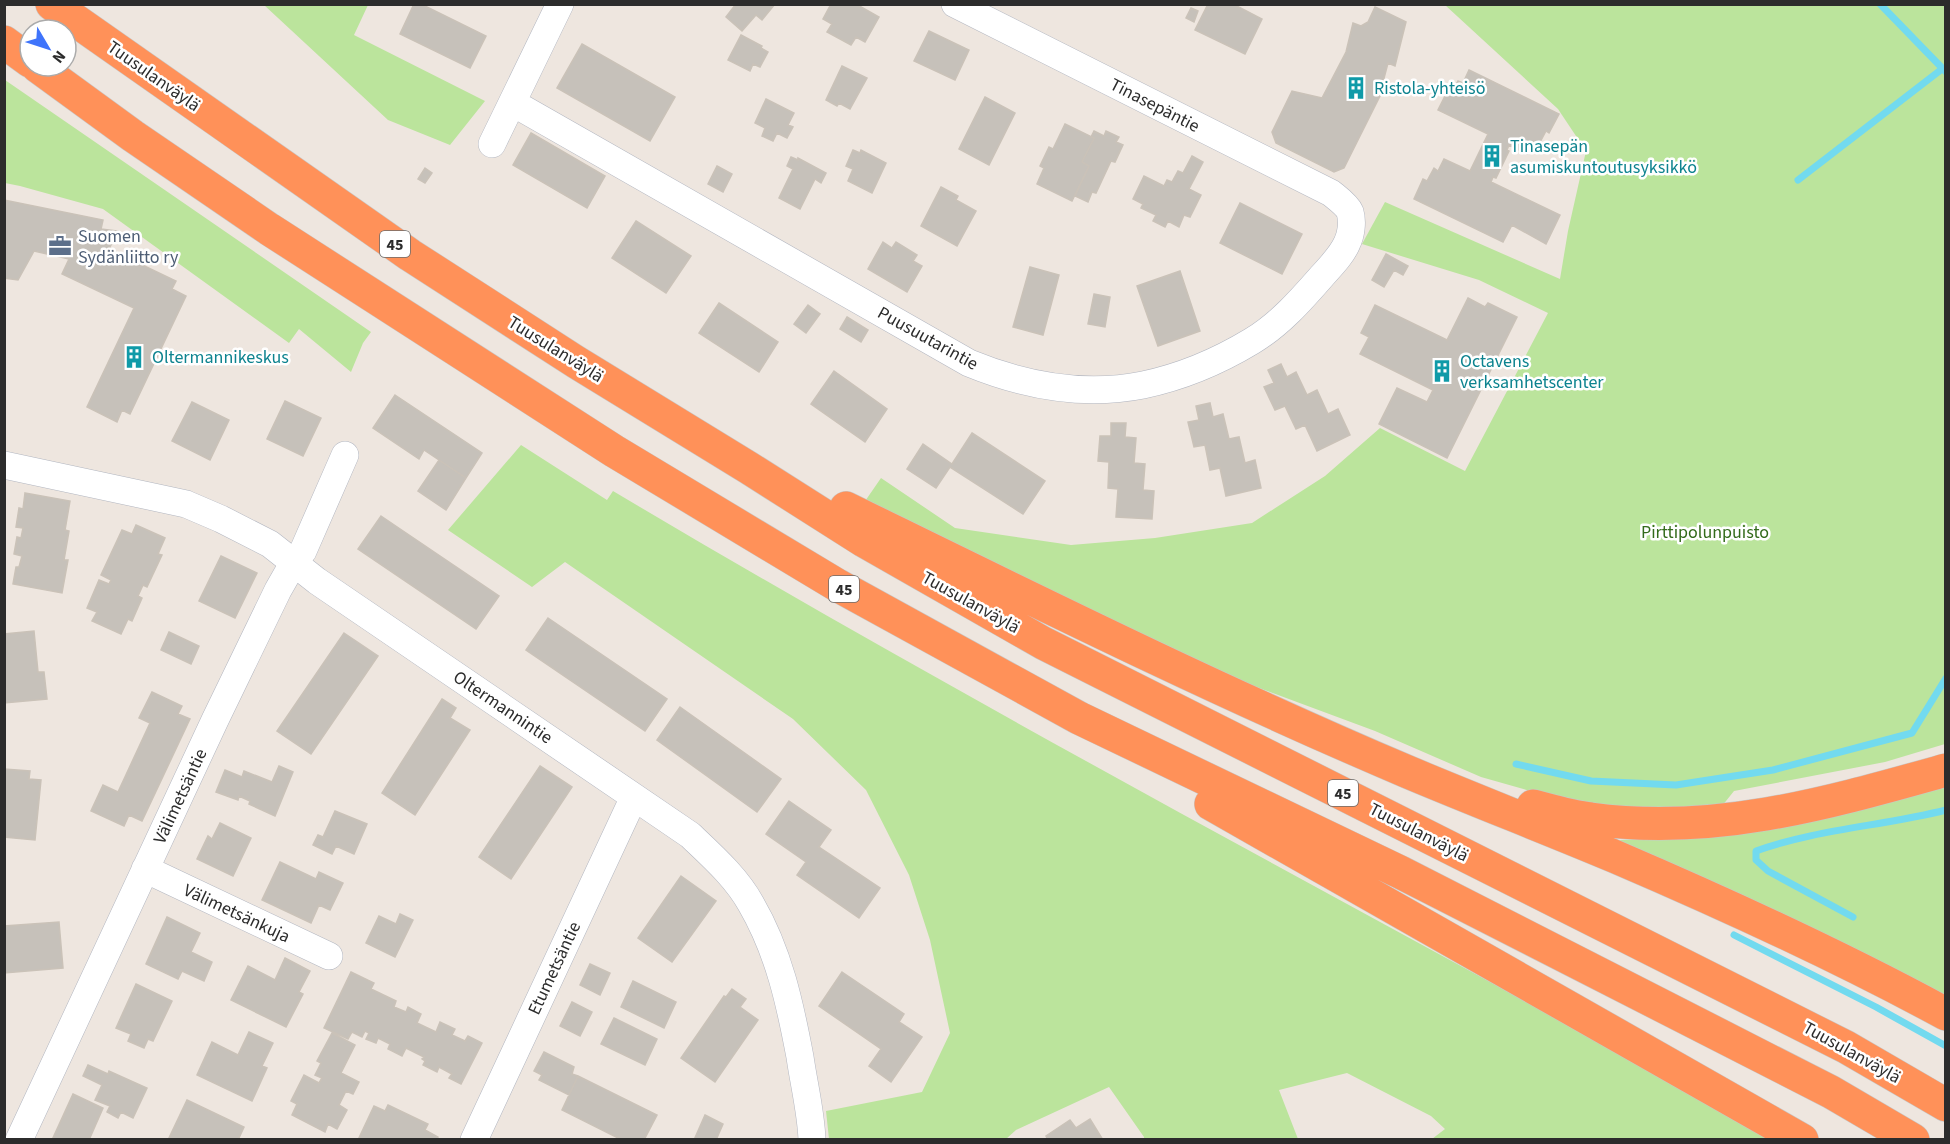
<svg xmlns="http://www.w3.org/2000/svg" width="1950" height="1144" viewBox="0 0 1950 1144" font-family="'Source Sans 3',sans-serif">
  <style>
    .green { fill: #bbe49c }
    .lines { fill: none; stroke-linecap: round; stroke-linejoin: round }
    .stream { stroke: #72daef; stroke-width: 7 }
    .building { fill: #c6c1ba; stroke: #cac2b8; stroke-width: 1.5 }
    .minor-casing { stroke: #b2b6c0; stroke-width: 28 }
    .highway-casing { stroke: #c8c8c8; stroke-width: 34 }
    .minor { stroke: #fff; stroke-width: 27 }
    .highway { stroke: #ff9159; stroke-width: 33 }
    .labels { text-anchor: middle; stroke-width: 5; stroke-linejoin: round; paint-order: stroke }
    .shield { fill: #fff; stroke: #6b6b6b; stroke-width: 1.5 }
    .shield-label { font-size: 16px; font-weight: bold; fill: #2c2c2c }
    .street-label { font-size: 18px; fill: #2c2c2c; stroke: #fff }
    .culture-label { font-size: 18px; fill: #0d838f; stroke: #fff; text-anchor: start }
    .service-label { font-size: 18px; fill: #4e5e75; stroke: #fff; text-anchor: start }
    .park-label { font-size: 18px; fill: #336b1b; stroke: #fff }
  </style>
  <rect width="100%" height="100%" fill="#eee6df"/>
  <path class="green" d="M264,5H368L354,35L485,101L450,145L388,120Z
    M1445,5H1945V744L1885,762L1734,791L1722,806L1629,810L1530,791L1481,777L1375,731L1208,669L861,507L881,478L955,528L1071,545L1155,538L1252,523L1325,476L1380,428L1465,471L1548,313L1479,280L1362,244L1385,202L1560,279L1568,231L1586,151L1558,109Z
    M5,80L371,332L363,343L351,372L299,329L289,343L103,209L20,186L5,183Z
    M521,445L607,500L613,491C971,704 1339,898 1704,1099L1773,1139H1432L1445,1129L1431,1116L1347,1073L1279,1090L1298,1139H1144V1137L1109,1087L1016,1130L1006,1139H829L826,1111L922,1092L950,1033L930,940L909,875L866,790L793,719L565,562L532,587L448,530Z
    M1945,785V1006L1605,841L1639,839Z"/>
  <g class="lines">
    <path class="stream" d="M1880,4L1946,72
      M1798,180L1942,69
      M1516,764L1591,781L1676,785L1773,770L1912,733L1946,678
      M1853,917L1768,871L1756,860V851C1817,829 1883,826 1946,810
      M1734,935L1876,1007L1946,1046"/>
  </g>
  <path class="building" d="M414,4H421L486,36L470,68L400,34Z
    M736,4H775L762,20L756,15L742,31L726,17Z
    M831,4H856L879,17L865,42L856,37L851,45L827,32L832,24L823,19Z
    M1208,4H1233L1262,19L1245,54L1195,30Z
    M1375,7L1406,22L1395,66L1388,63L1383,82L1386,84L1344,168L1334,172L1276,143L1272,132L1292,91L1322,98L1346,52L1353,23L1361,26L1368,22Z
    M1191,8L1198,11L1194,22L1186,18Z
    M929,31L969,50L955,80L914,61Z
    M741,35L762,46L761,48L768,52L760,67L753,64L750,71L728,60Z
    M582,44L675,97L650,141L557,88Z
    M842,66L867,78L850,109L839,103L837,106L826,100Z
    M1469,70L1559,114L1549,133L1546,131L1539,144L1534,141L1527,154L1509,145L1507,150L1509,151L1496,178L1493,177L1491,182L1560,215L1546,244L1512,225L1503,242L1414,199L1423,179L1427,181L1434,168L1438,171L1444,159L1470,171L1488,134L1438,110L1448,90L1452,92L1458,81L1463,83Z
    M985,97L1015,113L989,165L959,149Z
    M766,99L794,113L788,125L793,127L787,138L777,133L773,141L762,136L765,128L755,123Z
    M1065,124L1094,138L1082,162L1089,166L1072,201L1037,184L1044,168L1040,166L1049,147L1053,149Z
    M1094,131L1104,136L1106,131L1119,137L1116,142L1123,145L1115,162L1111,161L1096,193L1092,192L1088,202L1075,196L1089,166L1082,162L1094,138L1091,137Z
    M531,133L605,176L587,208L513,165Z
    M853,150L860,153L861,150L886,163L872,193L848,181L853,169L846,166Z
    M1192,156L1203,162L1189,189L1201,195L1190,217L1184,215L1179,227L1168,221L1165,227L1153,221L1156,215L1141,208L1143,204L1133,199L1144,176L1164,186L1167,180L1172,182L1178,171L1183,173Z
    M791,157L798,160V158L826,173L821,183L815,179L800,209L779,198L793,169L787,166Z
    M717,166L732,174L723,192L708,184Z
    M425,168L432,173L425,183L418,179Z
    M941,187L958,196L956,200L976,211L957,246L921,226Z
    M4,200L103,220L101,229L118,231L109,249L176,281L172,289L186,296L130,414L122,410L117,422L87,407L134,308L62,274L69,259L34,251L18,280L4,278Z
    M1240,203L1302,234L1282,274L1220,243Z
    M636,221L691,256L666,293L612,258Z
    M883,242L892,248L896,242L917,255L913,261L922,266L907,292L868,269Z
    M1386,254L1408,266L1403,275L1394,270L1384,287L1372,280Z
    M1030,267L1059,275L1043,335L1013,327Z
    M1180,271L1200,331L1158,346L1137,286Z
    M1094,294L1110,297L1105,327L1088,324Z
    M1468,298L1485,307L1488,303L1517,317L1447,458L1379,424L1397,388L1427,402L1433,390L1360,354L1369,337L1361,333L1375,305L1447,340Z
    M719,303L778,342L759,372L699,333Z
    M808,305L820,314L806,333L794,324Z
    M847,317L868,330L861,342L840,329Z
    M1281,364L1287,377L1296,372L1307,395L1317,390L1328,414L1338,409L1350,435L1317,451L1305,425L1296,429L1285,406L1275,410L1264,387L1274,383L1268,370Z
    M834,371L887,409L865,442L811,404Z
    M395,395L482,453L466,478L424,450L419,459L373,428Z
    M285,401L321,418L303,456L267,439Z
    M192,402L229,420L210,460L172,441Z
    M1210,403L1213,417L1223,414L1229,439L1239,437L1245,463L1255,460L1261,488L1226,496L1220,468L1210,470L1205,445L1194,447L1188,422L1199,420L1196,406Z
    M1111,423H1126L1125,437L1136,438L1134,463L1145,464L1143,490L1154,491L1152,519L1116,517L1118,489L1108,488L1109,462L1098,461L1100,436H1111Z
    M972,433L1045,481L1023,514L950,467L936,488L907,469L923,444L952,464Z
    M439,460L466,478L446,510L418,491Z
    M25,493L70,501L65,530L69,531L64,560H68L62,593L13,584L16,567H19L22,556L14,554L17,537L21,538L23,528L16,527L19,508L23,509Z
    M381,516L499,596L476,629L358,549Z
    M136,525L165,538L158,554L162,555L147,587L143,585L138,596L142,598L132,621L128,619L121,634L92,621L97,612L87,608L99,580L109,584L111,580L101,575L122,530L132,534Z
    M221,556L257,573L235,618L199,601Z
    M548,618L667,699L645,731L526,650Z
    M34,631L38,672H44L47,699L4,703V634Z
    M169,632L199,646L191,664L161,650Z
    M344,633L378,656L311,754L277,731Z
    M152,692L182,706L178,714L190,719L142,821L129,815L124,826L91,811L103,785L118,792L150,723L139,718Z
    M442,699L456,708L450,718L470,730L415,815L382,793Z
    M680,707L781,779L757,812L657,740Z
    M279,766L293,772L275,816L249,804L250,801L239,796L238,800L216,792L225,770L242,777L244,771L272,782Z
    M540,766L572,787L511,879L479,857Z
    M4,769L30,771L29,779L41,780L35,840L4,837Z
    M789,801L831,830L819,847L880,888L859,918L797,875L806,862L766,834Z
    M335,811L367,824L354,854L336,846L332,854L313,845L318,835L323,837Z
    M220,823L251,838L233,876L197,859L208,836L212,839Z
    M280,862L316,879L319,872L343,883L330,910L319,905L311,923L262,900Z
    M681,876L716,901L672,962L638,938Z
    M400,914L413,920L395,957L366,943L379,916L396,924Z
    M167,917L200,933L191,952L212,962L204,981L182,971L178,979L146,964Z
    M59,922L63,968L4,973V926Z
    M285,958L310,971L299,992L303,994L286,1027L231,1000L248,966L275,980Z
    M590,964L610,973L600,995L580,985Z
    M351,972L374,983L371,989L396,1001L394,1007L406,1012L408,1007L421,1014L417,1023L436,1032L440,1022L455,1029L452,1035L465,1041L468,1036L482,1043L461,1084L449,1078L452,1074L439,1067L437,1072L423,1065L425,1061L422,1059L424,1057L406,1048L402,1056L388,1049L390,1044L378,1038L376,1043L366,1039L369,1033L365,1031L362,1037L352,1032L348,1039L324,1028Z
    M842,972L904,1014L899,1022L922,1037L891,1082L869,1066L881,1049L819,1006Z
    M633,981L676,1002L664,1028L621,1007Z
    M136,984L172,1001L153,1041L148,1039L144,1048L128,1041L131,1034L116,1028Z
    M732,989L746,999L740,1007L758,1020L715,1082L681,1058L724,996L726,997Z
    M572,1002L592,1012L580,1036L560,1026Z
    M614,1018L657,1039L645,1065L601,1044Z
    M249,1032L273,1043L262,1066L267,1068L252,1101L197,1075L212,1042L238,1055Z
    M332,1033L355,1045L341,1073L359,1082L353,1094L346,1091L339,1105L347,1110L337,1129L328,1124L325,1132L292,1115L297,1104L291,1101L304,1075L319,1083L322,1078L315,1075L321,1063L317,1061Z
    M544,1052L574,1067L572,1074L578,1076L569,1095L539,1080L542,1075L534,1071Z
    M88,1065L108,1074L109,1071L147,1088L133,1118L121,1112L118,1118L107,1112L110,1106L95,1100L102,1085L83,1076Z
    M578,1076L657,1115L644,1140H622L562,1110Z
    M73,1094L103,1108L89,1140H52Z
    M187,1100L244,1127L238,1140H168Z
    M388,1105L428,1124L425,1130L438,1137L437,1140H358L374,1106L385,1111Z
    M705,1115L723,1124L716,1140H694Z
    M1090,1119L1103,1140H1048L1046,1136L1070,1120L1076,1128Z"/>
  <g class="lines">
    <g class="minor-casing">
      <path id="minor" d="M513,103L969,363C1025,386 1083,397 1143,385C1181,377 1219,361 1252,341C1280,324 1301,300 1322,276C1331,266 1342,255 1347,243C1351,235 1353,222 1350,212C1347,205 1337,198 1331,193L955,4
        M492,144L560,4
        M4,465L186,504L221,519L270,544L317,581L690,835C712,856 736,877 751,904C779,952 790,1004 800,1057C804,1085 811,1112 812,1140
        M145,869L329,956
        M19,1140L215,720L278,590L294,562L303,551L345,455
        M474,1140L634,797"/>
    </g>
    <g class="highway-casing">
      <path id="highway" d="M52,4L410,255L576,362L749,468L864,541L1043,643L1846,1047L1946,1105
        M4,42L30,61
        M37,66L133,136L269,229L614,451L837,585L1079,718L1400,872L1831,1092L1913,1140
        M846,508C1032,599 1217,691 1408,772C1477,801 1547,828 1616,857C1728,905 1839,956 1946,1014
        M1211,804L1802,1140
        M1533,806C1552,811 1572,817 1591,819C1715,836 1828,803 1946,770"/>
    </g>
    <use href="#minor" class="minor"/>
    <use href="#highway" class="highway"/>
  </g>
  <defs>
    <g id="building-bare" transform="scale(1.8)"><path d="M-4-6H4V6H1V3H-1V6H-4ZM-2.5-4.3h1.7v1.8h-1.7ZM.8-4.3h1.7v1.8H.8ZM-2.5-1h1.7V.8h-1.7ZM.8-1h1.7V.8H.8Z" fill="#0f9aa8" stroke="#fff" stroke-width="2.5" paint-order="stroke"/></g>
    <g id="office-bare" transform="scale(1.8)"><path d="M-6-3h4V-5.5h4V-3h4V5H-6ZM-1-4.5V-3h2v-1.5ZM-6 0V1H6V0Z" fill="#5c6f8a" stroke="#fff" stroke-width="2.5" paint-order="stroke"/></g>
  </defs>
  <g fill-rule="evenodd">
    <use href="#building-bare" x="1356" y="88"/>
    <use href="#building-bare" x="1492" y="156"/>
    <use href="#office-bare" x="60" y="246"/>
    <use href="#building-bare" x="134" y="357"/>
    <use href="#building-bare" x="1442" y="371"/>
  </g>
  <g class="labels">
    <g class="shield">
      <rect x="380" y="231" width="30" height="26" rx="4.5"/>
      <rect x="829" y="576" width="30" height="26" rx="4.5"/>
      <rect x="1328" y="780" width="30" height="26" rx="4.5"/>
    </g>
    <g class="shield-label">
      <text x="395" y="250">45</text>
      <text x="844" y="595">45</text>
      <text x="1343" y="799">45</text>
    </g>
    <g class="street-label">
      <text transform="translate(154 76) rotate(35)" y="6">Tuusulanväylä</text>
      <text transform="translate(1155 105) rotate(27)" y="6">Tinasepäntie</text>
      <text transform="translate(928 338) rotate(29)" y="6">Puusuutarintie</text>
      <text transform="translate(556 349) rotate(32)" y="6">Tuusulanväylä</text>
      <text transform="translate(971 602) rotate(29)" y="6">Tuusulanväylä</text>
      <text transform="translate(503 707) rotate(34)" y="6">Oltermannintie</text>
      <text transform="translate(180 796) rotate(-65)" y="6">Välimetsäntie</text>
      <text transform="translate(1419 832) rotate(27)" y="6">Tuusulanväylä</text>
      <text transform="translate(237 913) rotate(25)" y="6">Välimetsänkuja</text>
      <text transform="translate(554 968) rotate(-65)" y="6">Etumetsäntie</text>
      <text transform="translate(1852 1052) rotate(29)" y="6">Tuusulanväylä</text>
    </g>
    <g class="culture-label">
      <text x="1374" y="94">Ristola-yhteisö</text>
      <text x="1510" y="152">Tinasepän<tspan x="1510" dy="21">asumiskuntoutusyksikkö</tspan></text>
      <text x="152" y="363">Oltermannikeskus</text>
      <text x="1460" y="367">Octavens<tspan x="1460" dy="21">verksamhetscenter</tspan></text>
    </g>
    <g class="service-label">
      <text x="78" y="242">Suomen<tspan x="78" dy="21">Sydänliitto ry</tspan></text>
    </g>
    <g class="park-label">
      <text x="1705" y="538">Pirttipolunpuisto</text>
    </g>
  </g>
  <rect width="1950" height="1144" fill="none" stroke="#2c2c2c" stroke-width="12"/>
  <g transform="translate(48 48) rotate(129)"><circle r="28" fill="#ffffff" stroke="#ababab" stroke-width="1.5"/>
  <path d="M0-4.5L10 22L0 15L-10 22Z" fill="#3f74fb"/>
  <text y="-9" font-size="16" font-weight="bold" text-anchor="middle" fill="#2c2c2c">N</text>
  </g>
</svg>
